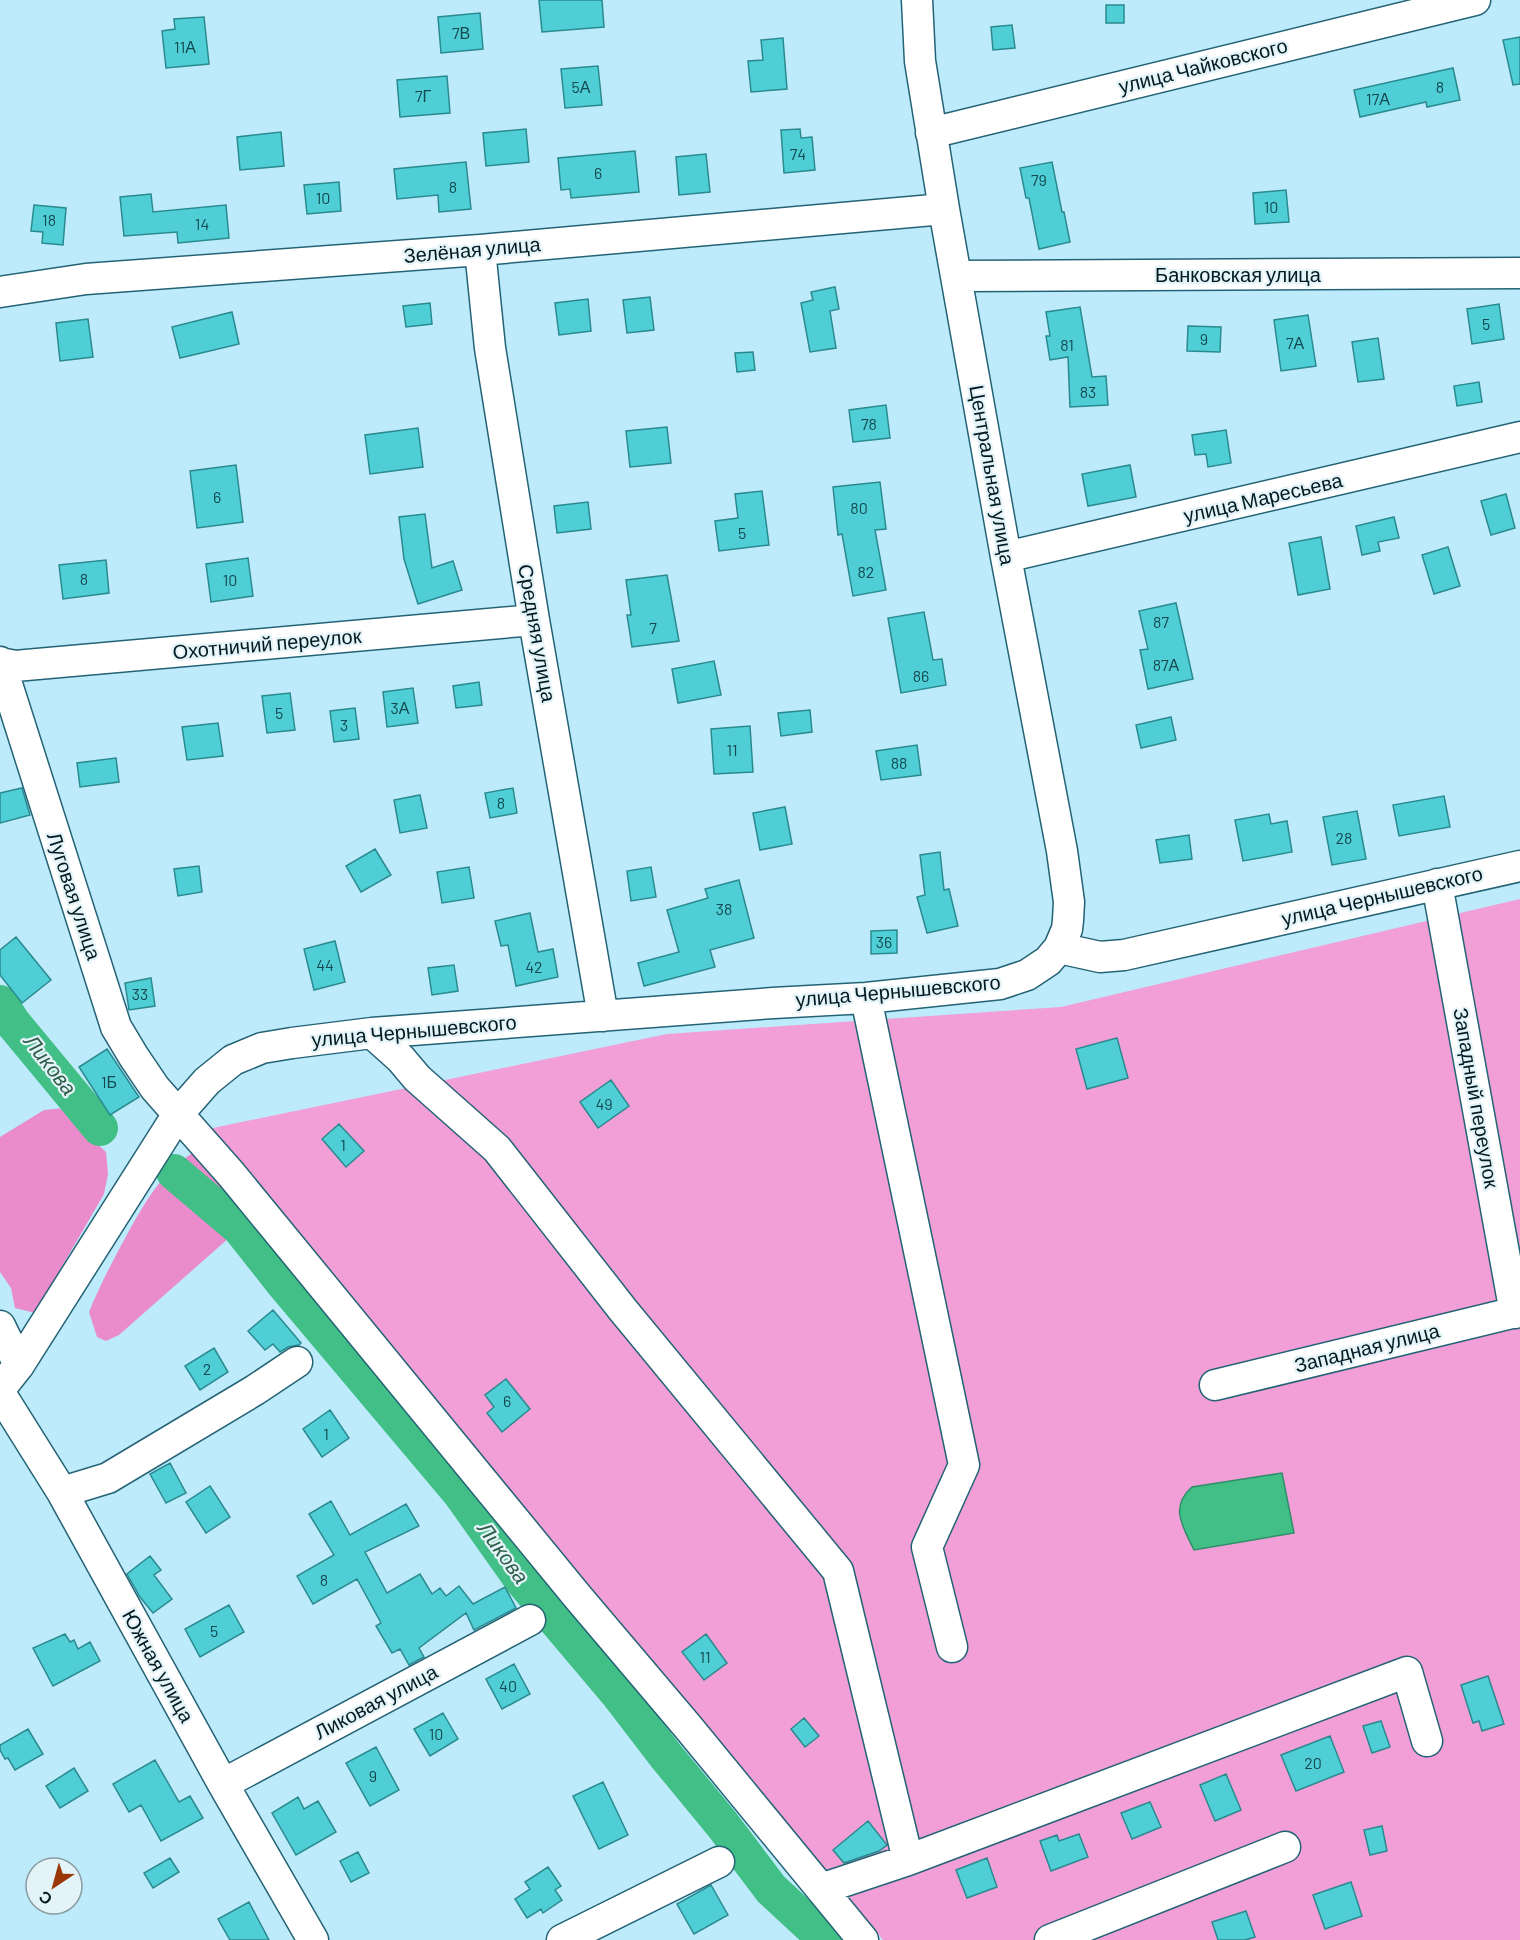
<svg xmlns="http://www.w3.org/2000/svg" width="1520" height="1940" viewBox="0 0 1520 1940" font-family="Barlow,sans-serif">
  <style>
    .green { fill: #f19fd6 }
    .forest { fill: #ea8ccc }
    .water { fill: #42bf86; stroke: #2f8e68; stroke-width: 1.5 }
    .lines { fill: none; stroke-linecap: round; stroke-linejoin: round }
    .river { stroke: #42bf86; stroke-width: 36 }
    .building { fill: #4fcfd5; stroke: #2a8a8f; stroke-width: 1.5 }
    .minor-casing { stroke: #246375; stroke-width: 33 }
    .minor { stroke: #fff; stroke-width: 30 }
    .labels { text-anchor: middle; stroke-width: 4.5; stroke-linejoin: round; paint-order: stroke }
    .number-label { font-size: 16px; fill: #154850 }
    .street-label { font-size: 20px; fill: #021b23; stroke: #e4f3f8 }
    .water-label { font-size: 21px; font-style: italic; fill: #2d5e46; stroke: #e4f3f8 }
  </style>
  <rect width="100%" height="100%" fill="#bdebfb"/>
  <path class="green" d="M1520,899V1940H883L208,1129L667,1034L1061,1007Z"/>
  <path class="forest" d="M65,1108L83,1117L91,1138L106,1152L108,1174L104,1194L35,1313L15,1308L11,1288L0,1272V1137L44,1110Z
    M194,1152L301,1280L305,1288L307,1306L301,1312L293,1308L245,1249L230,1237L119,1335L106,1341L97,1337L89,1312C101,1283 115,1256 130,1229C147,1199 163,1171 194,1152Z"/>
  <path class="water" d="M1282,1473L1294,1533L1194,1550C1183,1527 1169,1507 1192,1487Z"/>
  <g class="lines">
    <path class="river" d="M0,1003L13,1023L100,1128
      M174,1172L240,1228L285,1285L461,1494L522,1580L620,1696L666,1756L722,1824L771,1889L826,1940"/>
  </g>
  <path class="building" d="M539,0H602L604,27L542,32Z
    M1106,5H1124V23H1106Z
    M480,13L483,49L441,53L438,17Z
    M204,17L209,64L166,68L162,31L175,29L174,19Z
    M1012,25L1015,48L993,50L991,27Z
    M1520,37V84L1513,85L1503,40Z
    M783,38L787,89L751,92L748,61L763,60L761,40Z
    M598,66L602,105L565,108L561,69Z
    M1453,68L1460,100L1427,107L1426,102L1360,117L1354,90Z
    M447,76L450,113L400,117L397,80Z
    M526,129L529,162L486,166L483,133Z
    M800,129L801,138L812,137L815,170L784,173L781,130Z
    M281,132L284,166L240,170L237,137Z
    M635,151L639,192L571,198L570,189L561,190L558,158Z
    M706,154L710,192L679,195L676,157Z
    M466,162L471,209L439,212L438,195L397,199L394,169Z
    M1052,162L1062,212H1064L1070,242L1039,249L1029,198H1026L1020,168Z
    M339,182L341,211L307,214L304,185Z
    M1286,190L1289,222L1255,224L1253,193Z
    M151,194L153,212L226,205L229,238L178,243L177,232L124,236L120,197Z
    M34,205L66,208L63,245L42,243L43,232L31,231Z
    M835,287L839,309L830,311L836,348L810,352L801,303L813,300L811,292Z
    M650,297L654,330L627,333L623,300Z
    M588,299L591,331L559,335L555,303Z
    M430,303L432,324L406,327L403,306Z
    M1499,304L1504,339L1472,344L1467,309Z
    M1080,307L1092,377L1106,376L1108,405L1070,407L1068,357L1050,360L1046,336H1050L1046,312Z
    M232,312L239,344L180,358L172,327Z
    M1308,315L1316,366L1281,371L1274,320Z
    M88,319L93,357L60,361L56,323Z
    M1188,326L1221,327L1220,352L1187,351Z
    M1378,338L1384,379L1358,382L1352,342Z
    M753,352L755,370L737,372L735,353Z
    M1479,382L1482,402L1457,406L1454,386Z
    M886,405L890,438L853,442L849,410Z
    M667,427L671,463L630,467L626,431Z
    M418,428L423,467L370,474L365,435Z
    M1226,430L1231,463L1208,467L1206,454L1195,455L1192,435Z
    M236,465L243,522L197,528L190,471Z
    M1130,465L1136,497L1088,506L1082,474Z
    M880,482L886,529L875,530L886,590L853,596L842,534L838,535L833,487Z
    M762,491L769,545L719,551L715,521L738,518L735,494Z
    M1506,494L1515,528L1491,535L1481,501Z
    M588,502L591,529L557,533L554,506Z
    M425,514L432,568L453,561L462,590L418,604L404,559L399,517Z
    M1394,517L1399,538L1378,542L1380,551L1362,555L1356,526Z
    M1321,537L1330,589L1298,595L1289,543Z
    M1448,547L1460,586L1434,594L1422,555Z
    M248,558L253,596L211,602L206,564Z
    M106,560L109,593L63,599L59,565Z
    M667,575L679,641L632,647L627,615H631L626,580Z
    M1176,603L1193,679L1148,689L1140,650L1148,649L1139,611Z
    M924,612L933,660L942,659L946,685L901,693L888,618Z
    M714,661L721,695L678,703L672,669Z
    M479,682L482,705L456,708L453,686Z
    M413,688L418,723L387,727L383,692Z
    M290,693L295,730L267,733L262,696Z
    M355,708L359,739L334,742L330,711Z
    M810,710L812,732L781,736L778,713Z
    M1171,717L1176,740L1141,748L1136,725Z
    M218,723L223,756L187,760L182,727Z
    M750,726L753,772L714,774L711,729Z
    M917,745L921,775L881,780L876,751Z
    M116,758L119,782L80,787L77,763Z
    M22,788L30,815L0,823V793Z
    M513,788L517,813L490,818L485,793Z
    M420,795L427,828L400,833L394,800Z
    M1444,796L1450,827L1399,836L1393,805Z
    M785,807L792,844L760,850L753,813Z
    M1357,811L1366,859L1332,865L1323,817Z
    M1269,814L1271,824L1287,821L1292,852L1243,861L1235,820Z
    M1189,835L1192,859L1160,863L1156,840Z
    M375,849L391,875L361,892L346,866Z
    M940,852L944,890L949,889L958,926L927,933L917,897L925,895L920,855Z
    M199,866L202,892L178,896L174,869Z
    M469,867L474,898L442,903L437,872Z
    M651,867L656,897L631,901L627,871Z
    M739,880L754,938L710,950L715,967L644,986L638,963L679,952L667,910L708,898L705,889Z
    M530,913L538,952L553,949L558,977L516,986L508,945L501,946L495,921Z
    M897,930V953L871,954V931Z
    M16,937L51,980L22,1003L0,975V950Z
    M335,941L345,982L314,990L304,949Z
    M454,965L458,991L432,995L428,968Z
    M151,978L155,1006L129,1010L125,983Z
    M1117,1038L1128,1078L1087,1089L1076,1049Z
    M107,1049L139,1097L110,1115L79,1067Z
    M611,1080L629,1106L598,1128L580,1102Z
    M339,1124L364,1151L346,1167L322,1139Z
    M273,1310L301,1343L299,1345L288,1347L280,1352L273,1344L265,1350L248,1331Z
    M214,1348L228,1372L200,1390L185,1366Z
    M506,1379L530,1409L502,1432L487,1413L494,1407L485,1395Z
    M330,1410L349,1438L322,1457L303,1429Z
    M170,1463L186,1493L166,1503L150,1474Z
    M210,1486L230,1517L206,1533L186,1502Z
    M331,1501L350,1535L406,1504L419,1526L365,1552L387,1593L420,1574L432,1594L440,1588L446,1596L459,1586L473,1604L505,1587L516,1608L474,1630L466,1613L419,1648L424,1657L409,1665L400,1649L392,1653L376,1626L381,1623L357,1579L313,1604L297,1576L334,1555L309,1514Z
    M150,1556L161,1570L154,1575L172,1599L153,1613L140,1597L127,1574Z
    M229,1605L244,1632L200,1657L185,1629Z
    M65,1634L70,1642L74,1640L78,1649L90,1642L100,1661L53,1686L33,1648Z
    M706,1634L727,1663L704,1680L682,1652Z
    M514,1664L530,1694L502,1709L486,1679Z
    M1488,1676L1504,1724L1482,1731L1479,1721L1473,1723L1461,1685Z
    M443,1713L458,1739L430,1756L414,1729Z
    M804,1718L819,1736L805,1747L791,1729Z
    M1381,1721L1390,1747L1372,1753L1363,1726Z
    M28,1729L43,1754L15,1770L8,1758L5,1759L0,1750V1745Z
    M1330,1736L1344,1772L1296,1791L1281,1755Z
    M376,1747L399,1790L370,1806L346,1763Z
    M155,1760L179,1802L190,1796L203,1818L161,1841L141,1805L129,1812L113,1784Z
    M74,1768L88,1791L60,1808L46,1786Z
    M1226,1774L1241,1810L1215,1821L1200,1785Z
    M603,1782L628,1835L599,1849L573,1796Z
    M298,1797L304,1809L318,1801L336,1832L296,1855L272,1813Z
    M1150,1802L1161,1827L1132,1839L1121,1813Z
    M868,1821L887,1845L879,1851L844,1863L833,1850Z
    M1382,1826L1387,1851L1370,1855L1364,1830Z
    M1079,1834L1088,1857L1051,1871L1040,1841L1057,1835L1059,1841Z
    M358,1852L369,1873L351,1882L340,1861Z
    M170,1858L179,1872L153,1888L144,1873Z
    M987,1858L997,1887L967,1898L956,1870Z
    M548,1867L561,1886L555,1890L562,1900L543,1913L541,1909L527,1918L515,1899L530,1889L525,1882Z
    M1351,1882L1362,1916L1325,1929L1313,1895Z
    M711,1885L728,1915L694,1934L677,1904Z
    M249,1902L269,1940H230L218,1919Z
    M1246,1911L1255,1937L1245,1940H1218L1212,1922Z"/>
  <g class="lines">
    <g class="minor-casing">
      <path id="minor" d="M931,133L1475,0
        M480,250L490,348L534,620L603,1016
        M957,276L1520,273
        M0,292L86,279L480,250L944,209
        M1006,557L1520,437
        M0,662L116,1027L134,1057L155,1088L231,1174L577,1596L688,1727L863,1940
        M0,663L15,666L534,620
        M1437,884L1515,1313
        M1059,948L1100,957L1124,955L1520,866
        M866,998L964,1465L927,1547L952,1647
        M372,1033L401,1059L417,1078L497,1149L623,1310L838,1571L908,1860
        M0,1326L19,1365
        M1215,1385L1520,1311
        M0,1389L19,1365L178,1114L207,1081L233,1060L262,1048L292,1043L372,1033L773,1003L866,998L1000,984L1027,975L1048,961L1059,948L1067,929L1068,920L1069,902L1062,851L1006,557L944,209L920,61L917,0
        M0,1393L62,1492L223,1784L313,1940
        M62,1492L108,1478L255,1390L297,1362
        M223,1784L530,1620
        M821,1889L908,1860L1407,1672L1427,1741
        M562,1940L719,1862
        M1050,1940L1285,1847"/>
    </g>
    <use href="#minor" class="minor"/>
  </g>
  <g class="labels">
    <g class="number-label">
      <text x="461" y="39">7В</text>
      <text x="185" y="53">11А</text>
      <text x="581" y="93">5А</text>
      <text x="1440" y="93">8</text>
      <text x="423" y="102">7Г</text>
      <text x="1378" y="105">17А</text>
      <text x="798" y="160">74</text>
      <text x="598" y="179">6</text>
      <text x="1039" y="186">79</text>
      <text x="453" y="193">8</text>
      <text x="323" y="204">10</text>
      <text x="1271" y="213">10</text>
      <text x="49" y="226">18</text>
      <text x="202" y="230">14</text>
      <text x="1486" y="330">5</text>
      <text x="1204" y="345">9</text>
      <text x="1295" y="349">7А</text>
      <text x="1067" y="351">81</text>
      <text x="1088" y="398">83</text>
      <text x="869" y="430">78</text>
      <text x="217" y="503">6</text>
      <text x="859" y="514">80</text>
      <text x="742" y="539">5</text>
      <text x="866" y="578">82</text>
      <text x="84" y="585">8</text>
      <text x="230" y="586">10</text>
      <text x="1161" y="628">87</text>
      <text x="653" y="634">7</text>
      <text x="1166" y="671">87А</text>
      <text x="921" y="682">86</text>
      <text x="400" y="714">3А</text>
      <text x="279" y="719">5</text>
      <text x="344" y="731">3</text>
      <text x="732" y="756">11</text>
      <text x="899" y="769">88</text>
      <text x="501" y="809">8</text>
      <text x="1344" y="844">28</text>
      <text x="724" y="915">38</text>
      <text x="884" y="948">36</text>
      <text x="325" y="971">44</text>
      <text x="534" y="973">42</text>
      <text x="140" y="1000">33</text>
      <text x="109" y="1088">1Б</text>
      <text x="604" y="1110">49</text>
      <text x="343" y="1151">1</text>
      <text x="207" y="1375">2</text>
      <text x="507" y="1407">6</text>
      <text x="326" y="1440">1</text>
      <text x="324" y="1586">8</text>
      <text x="214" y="1637">5</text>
      <text x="705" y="1663">11</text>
      <text x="508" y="1692">40</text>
      <text x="436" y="1740">10</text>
      <text x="1313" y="1769">20</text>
      <text x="373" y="1782">9</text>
    </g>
    <g class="street-label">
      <text transform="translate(1203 66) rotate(-14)" y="7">улица Чайковского</text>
      <text transform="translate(472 250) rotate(-5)" y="7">Зелёная улица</text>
      <text x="1238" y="282">Банковская улица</text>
      <text transform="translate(992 475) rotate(80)" y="7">Центральная улица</text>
      <text transform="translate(1263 498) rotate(-13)" y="7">улица Маресьева</text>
      <text transform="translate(537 633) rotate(80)" y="7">Средняя улица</text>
      <text transform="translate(267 644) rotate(-5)" y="7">Охотничий переулок</text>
      <text transform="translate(74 896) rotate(72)" y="7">Луговая улица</text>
      <text transform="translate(1382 896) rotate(-13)" y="7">улица Чернышевского</text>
      <text transform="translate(898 991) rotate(-5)" y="7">улица Чернышевского</text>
      <text transform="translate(414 1031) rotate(-5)" y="7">улица Чернышевского</text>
      <text transform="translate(1476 1098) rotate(80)" y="7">Западный переулок</text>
      <text transform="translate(1367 1348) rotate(-14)" y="7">Западная улица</text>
      <text transform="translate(158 1666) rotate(61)" y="7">Южная улица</text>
      <text transform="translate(376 1702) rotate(-28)" y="7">Ликовая улица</text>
    </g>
    <g class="water-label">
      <text transform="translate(50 1065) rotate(52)" y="7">Ликова</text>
      <text transform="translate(503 1553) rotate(54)" y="7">Ликова</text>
    </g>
  </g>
  <g transform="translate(54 1886) rotate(216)"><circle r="28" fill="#e4f3f8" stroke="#8a9da3" stroke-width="1.5"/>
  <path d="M0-4.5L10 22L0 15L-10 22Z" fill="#9b3608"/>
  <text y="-9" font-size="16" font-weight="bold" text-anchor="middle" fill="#021b23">С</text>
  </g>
</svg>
